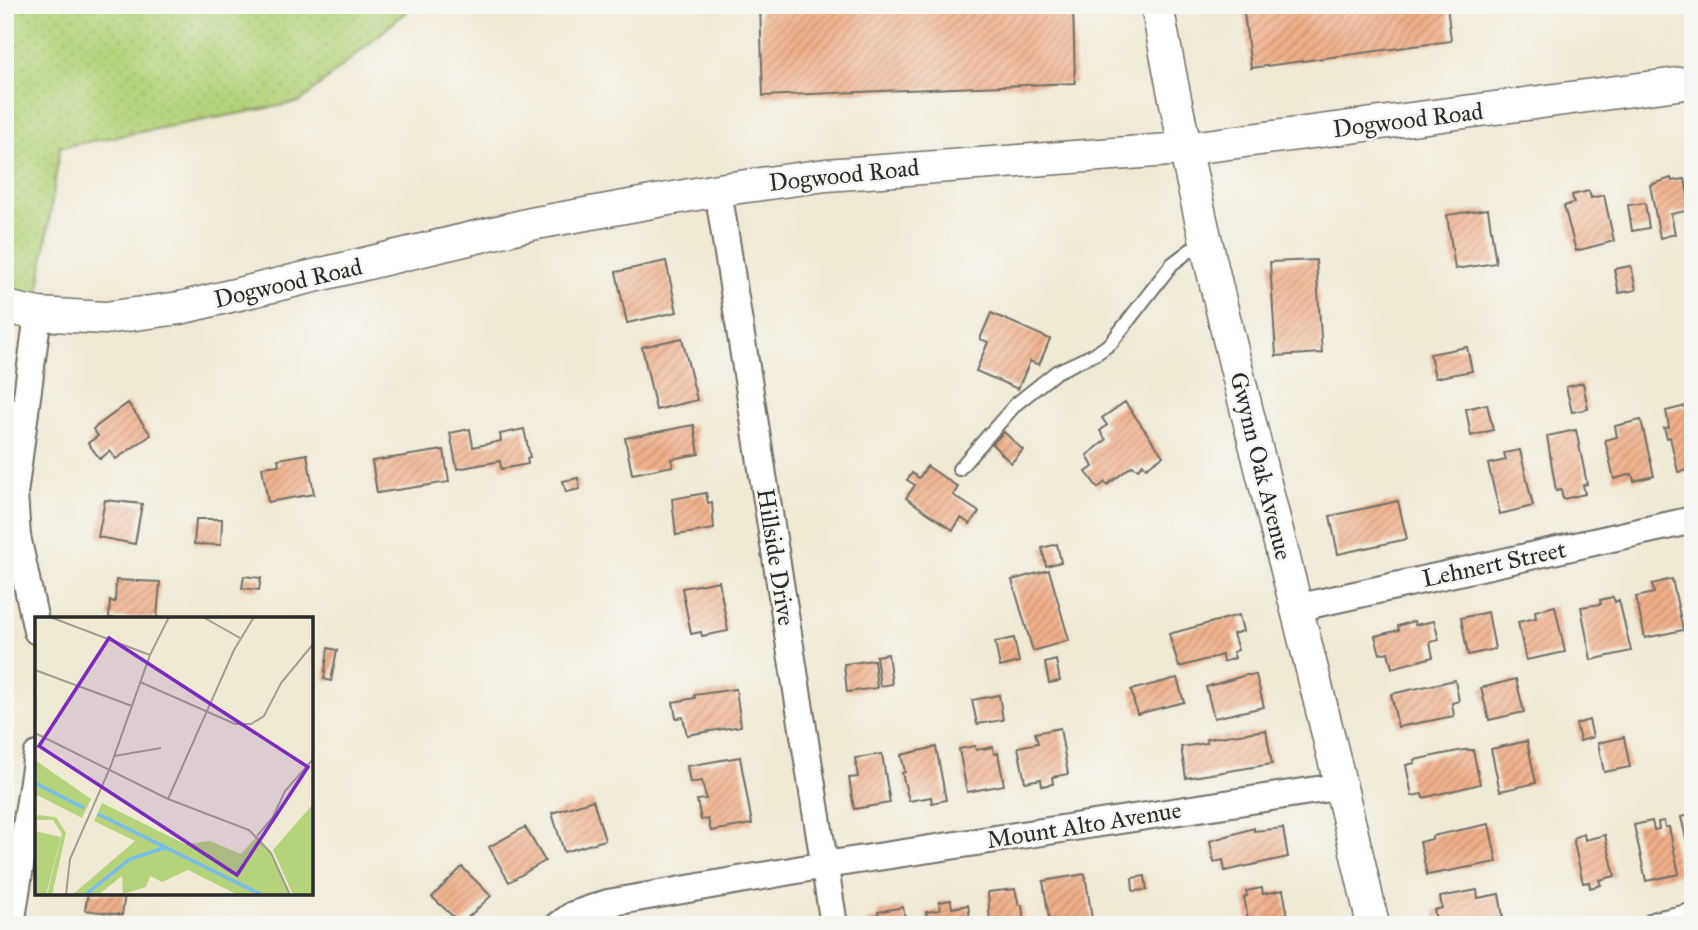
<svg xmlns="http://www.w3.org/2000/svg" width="1698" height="930" font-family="'IM FELL Great Primer',serif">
<defs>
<pattern id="park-dots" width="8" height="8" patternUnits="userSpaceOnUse" patternTransform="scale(1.75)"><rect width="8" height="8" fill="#b4d37a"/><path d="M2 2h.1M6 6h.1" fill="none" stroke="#9bb56a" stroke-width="1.8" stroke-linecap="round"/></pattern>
<pattern id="building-hatch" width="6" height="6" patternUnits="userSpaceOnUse" patternTransform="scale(1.75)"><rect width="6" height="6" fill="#f1b08a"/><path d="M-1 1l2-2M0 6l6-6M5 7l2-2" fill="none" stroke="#c38f71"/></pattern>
</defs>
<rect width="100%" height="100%" fill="#f6f6f2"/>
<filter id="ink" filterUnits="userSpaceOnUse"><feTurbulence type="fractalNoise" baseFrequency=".0143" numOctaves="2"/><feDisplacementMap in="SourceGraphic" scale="14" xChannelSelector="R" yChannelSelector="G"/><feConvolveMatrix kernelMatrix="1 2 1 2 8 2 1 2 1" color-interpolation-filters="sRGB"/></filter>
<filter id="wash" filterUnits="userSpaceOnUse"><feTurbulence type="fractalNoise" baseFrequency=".00686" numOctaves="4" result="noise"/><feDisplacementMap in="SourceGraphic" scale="28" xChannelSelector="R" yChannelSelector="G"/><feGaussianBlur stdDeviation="1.57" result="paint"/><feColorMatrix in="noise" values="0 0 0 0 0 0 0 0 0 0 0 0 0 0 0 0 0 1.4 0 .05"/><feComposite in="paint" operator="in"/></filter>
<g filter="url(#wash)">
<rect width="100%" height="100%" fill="#f0e9d4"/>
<path fill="url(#park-dots)" stroke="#707f52" stroke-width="2" d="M5,5H414L300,102L60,147L36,310L5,301Z"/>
<g id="blocks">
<path fill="url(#building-hatch)" d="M760,5H1073L1075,83L763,96Z
M1243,5H1447L1451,41L1251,68Z
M1671,178L1672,181L1685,179L1691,210L1671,214L1675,234L1660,238L1650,185Z
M1589,191L1591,198L1604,195L1614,241L1576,251L1564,206L1574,203L1572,195Z
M1645,203L1649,228L1632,231L1628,205Z
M1488,209L1496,263L1455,269L1447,215Z
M1316,260L1322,353L1276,356L1270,262Z
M666,261L677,312L627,323L616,272Z
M1631,266L1636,290L1619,293L1614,269Z
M991,313L1050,339L1039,365L1030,361L1018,389L976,371L988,342L980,339Z
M682,338L697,400L656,410L642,347Z
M1467,347L1472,371L1435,378L1430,354Z
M1583,383L1588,409L1572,412L1566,387Z
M1125,402L1163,456L1146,468L1143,464L1138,469L1132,466L1107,485L1105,482L1098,488L1086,472L1093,467L1087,455L1106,440L1100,431L1107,425L1102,418Z
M128,403L151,435L116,459L110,451L100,459L88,443L98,436L93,429Z
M1487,404L1493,430L1471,436L1466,409Z
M1690,405L1693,469L1678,472L1670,437L1667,438L1664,428L1669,427L1666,411Z
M1641,420L1654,476L1634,481L1632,474L1614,479L1605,440L1617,437L1615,426Z
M694,425L699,454L671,459L673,466L632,474L625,438Z
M470,429L473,447L501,441L500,434L524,429L530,457L527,458L528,464L501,469L500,461L457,469L450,433Z
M1576,430L1587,484L1583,485L1585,494L1563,499L1561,490L1556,491L1547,436Z
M1004,432L1023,450L1011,463L992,444Z
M444,450L449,482L377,493L372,461Z
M1520,450L1533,506L1500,514L1488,464L1506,460L1504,453Z
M307,454L314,494L268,502L262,467L279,465L278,459Z
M927,466L958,487L953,495L979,512L970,524L961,518L953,530L906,498L915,485L907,480L912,473L919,478Z
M578,478L580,489L566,492L563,481Z
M706,493L708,503L712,502L714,529L676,535L672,499Z
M105,500L142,504L135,544L98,537Z
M1398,501L1407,539L1338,554L1330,516Z
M196,519H222L221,545L194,544Z
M1057,544L1061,562L1046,566L1042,548Z
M1049,570L1069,640L1033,651L1012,580Z
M244,576L261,578L259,590L242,588Z
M1672,579L1683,630L1645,638L1636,597L1654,593L1652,584Z
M116,580L160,582L157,618H109L110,601L115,602Z
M719,581L728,631L702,636L701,632L691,634L682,588Z
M1613,597L1615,602L1619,600L1631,651L1591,660L1581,607L1601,604L1600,600Z
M1555,606L1565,652L1526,660L1518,622L1536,618L1535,611Z
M1488,612L1495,649L1468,655L1461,618Z
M1239,615L1243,631L1233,634L1238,650L1233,652L1235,658L1223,662L1222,655L1179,667L1169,634Z
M1414,621L1415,625L1434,621L1439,640L1430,642L1433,657L1392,668L1388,652L1380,654L1375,636L1399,630L1398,626Z
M1014,638L1019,662L1000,667L995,642Z
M328,648L337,650L331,681L324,679Z
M888,654L892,684L880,686L876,656Z
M874,660L877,688L847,692L844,664Z
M1056,660L1060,681L1049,683L1045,663Z
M1246,675H1256L1264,707L1214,718L1206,687Z
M1177,678L1184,702L1137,714L1131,690Z
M1516,679L1524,712L1489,720L1481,688Z
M1455,680L1459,701L1452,703L1454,716L1398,727L1391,694Z
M736,689L741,726L687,735L683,717L676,718L673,702L695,698L694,695Z
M999,695L1003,720L977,724L972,700Z
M1589,720L1593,737L1580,741L1576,724Z
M1060,728L1068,774L1052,777L1053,784L1042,786L1041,779L1025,782L1018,747L1038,743L1035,733Z
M1266,730L1272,764L1186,778L1181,747L1207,743L1206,739Z
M1624,737L1630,767L1604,772L1598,743Z
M1527,741L1536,783L1500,791L1491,749Z
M975,746L976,750L993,747L994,754L998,753L1004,785L967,792L959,749Z
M936,747L946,800L932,803L931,797L909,801L902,773L905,772L901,755Z
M1463,750H1473L1480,784L1423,798L1422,794L1412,796L1406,765L1415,763L1414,760Z
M882,754L890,803L854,809L849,778L858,777L855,758Z
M740,757L752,824L711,831L708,819L701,820L697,800L706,799L702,781L690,783L687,766Z
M593,800L605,840L564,852L552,813Z
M1693,814V850L1689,851L1681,817Z
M1652,821L1654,830L1659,829L1658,822L1664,821L1665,827H1669L1679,874L1646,881L1634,825Z
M1489,824L1497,862L1427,875L1420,842L1432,839V836Z
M525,827L545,861L509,882L489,847Z
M1254,828V831L1283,828L1288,857L1225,871L1223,860L1214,862L1210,841Z
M1584,834L1585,840L1605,835L1615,876L1599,880L1601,885L1590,888L1589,882L1583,883L1574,843L1575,837Z
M462,867L491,896L461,924L432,897Z
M1085,874L1093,925H1050L1043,881Z
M1145,876L1147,890L1133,891L1132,878Z
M1262,888L1263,894L1283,890L1289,922L1249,925L1244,897L1247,896L1246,891Z
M1015,889L1019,905H1022L1024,925H990L988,892Z
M1477,890L1478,898L1499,894L1503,917L1480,921V925H1443L1442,919L1436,920L1434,910L1442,908L1440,897Z
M88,893H125L122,915L85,910Z
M951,900L952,908L968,905L971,925H928L926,912L940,910L939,902Z
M903,907L906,925H867L866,921L879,918L878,912Z"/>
</g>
</g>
<g filter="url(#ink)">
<use href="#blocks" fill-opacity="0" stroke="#706e66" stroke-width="2"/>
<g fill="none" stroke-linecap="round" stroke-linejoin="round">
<defs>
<path id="service" d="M959,469L1016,404L1056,372L1097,353L1111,343L1172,264L1205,239"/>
<path id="minor" d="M718,190L834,925
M1296,608L1693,520
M37,631L17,536L14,494L38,314
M11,925L37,755
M559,925L573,915L608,903L825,865L1343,786
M1656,925L1693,917"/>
<path id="tertiary" d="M1157,5C1213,315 1305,617 1373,925
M5,307L38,314L105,318L180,308L531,224L718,190L826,175L1183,149L1693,82"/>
</defs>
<use href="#service" stroke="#706e66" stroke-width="16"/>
<use href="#minor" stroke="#706e66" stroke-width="30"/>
<use href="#tertiary" stroke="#706e66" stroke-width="35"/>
<use href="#service" stroke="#fff" stroke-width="12"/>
<use href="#minor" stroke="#fff" stroke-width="26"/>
<use href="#tertiary" stroke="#fff" stroke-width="32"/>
</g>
</g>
<g text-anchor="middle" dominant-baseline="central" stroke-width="5" stroke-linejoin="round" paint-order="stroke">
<g font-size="24" fill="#2b2b2b" stroke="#f6f6f2">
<text transform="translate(1408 120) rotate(-7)">Dogwood Road</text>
<text transform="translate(844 175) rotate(-6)">Dogwood Road</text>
<text transform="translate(288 283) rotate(-13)">Dogwood Road</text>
<text transform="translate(1261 466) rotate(76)">Gwynn Oak Avenue</text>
<text transform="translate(776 557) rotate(81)">Hillside Drive</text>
<text transform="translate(1494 564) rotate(-12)">Lehnert Street</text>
<text transform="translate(1084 825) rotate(-9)">Mount Alto Avenue</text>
</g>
</g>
<g transform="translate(35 617)">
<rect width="278" height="278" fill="#f0e9d4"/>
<path d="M278,187V278H258L238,233Z" fill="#b4d37a"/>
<path d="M0,143L56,182L47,201L0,177ZM67,186L150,227L175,224L206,237L222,219L235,234L255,278H203L153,253L127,265L115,259L111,270L88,277L87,259L63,278H37L100,224L59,204Z" fill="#b4d37a"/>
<path d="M3,198L21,200L31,216L17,278H12L27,217L18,203H0ZM0,214L26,220L11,278L0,276Z" fill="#b4d37a"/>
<path fill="none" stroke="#77beef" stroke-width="3.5" d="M0,166L49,191M63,197L227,278M50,278L95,242L132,230"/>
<path fill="none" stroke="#a19d90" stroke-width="2" d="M15,0L115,38M168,0L205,21M0,53L97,89M105,65L200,107H216L229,99L246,66L279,26M0,116L133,182L214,213L236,236L255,278M79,139L126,131M133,182L199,33L219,0M222,219L238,200L250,174L279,141M31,278L35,242L75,151L115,38L134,0"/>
<path fill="#7b2cbf" fill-opacity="0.15" stroke="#7b2cbf" stroke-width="3.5" d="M74,21L273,150L202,258L4,129Z"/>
<rect width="278" height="278" fill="none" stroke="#2b2b2b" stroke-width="3.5"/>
</g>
<rect width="1698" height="930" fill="none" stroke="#f6f6f2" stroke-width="28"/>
</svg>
